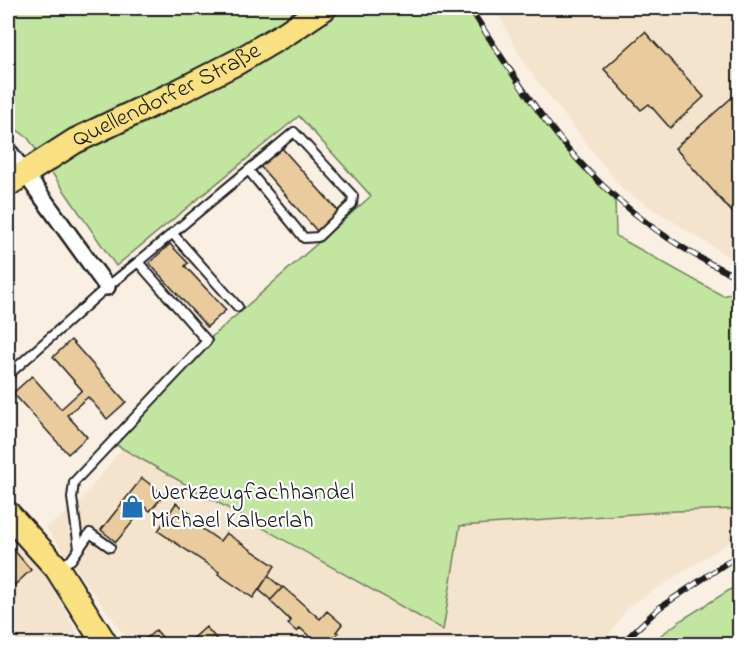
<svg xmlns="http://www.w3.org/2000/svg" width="747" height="652" font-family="'Indie Flower',sans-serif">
<rect width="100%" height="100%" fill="#f9efe2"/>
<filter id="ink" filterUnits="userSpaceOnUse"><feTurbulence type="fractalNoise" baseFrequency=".0167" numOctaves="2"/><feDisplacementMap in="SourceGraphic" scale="12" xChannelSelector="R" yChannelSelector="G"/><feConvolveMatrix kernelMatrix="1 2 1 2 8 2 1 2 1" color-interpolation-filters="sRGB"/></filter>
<g filter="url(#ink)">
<path fill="#f4e4cd" d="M495,8H739V263L623,190L525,65Z
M122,449L443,630L460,526L676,511L740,509L739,536L629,606L602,644H131L46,528L77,505Z
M8,528L48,580L79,636L65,644H8Z"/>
<path fill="#c2e59f" stroke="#6f805e" stroke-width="1.5" d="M8,8H470L525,93L549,127L615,198L616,236L723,296L739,291V509L676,511L460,526L443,630L111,442L207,341L371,196L299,116L116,266L28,138L8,123Z
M739,584V644H649L683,619Z"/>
<path fill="#eacb9d" stroke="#1c1c1c" stroke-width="1.5" d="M645,32L704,97L670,128L649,104L641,110L604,69Z
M737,93L740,96V221L675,148Z
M280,146L339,212L317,231L259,165Z
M170,244L188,263L185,266L226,310L207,327L149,263Z
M71,340L126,402L107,419L88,397L67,415L87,437L68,454L13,393L32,376L61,409L82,390L53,357Z
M142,478L164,495L150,511L145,507L116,542L101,530Z
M176,503L191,514L188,519L220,541L226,533L275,566L253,598L218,574L219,572L158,531Z
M8,543L31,570L8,591Z
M268,576L282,588L271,600L259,590Z
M283,587L320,619L327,611L342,624L336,632L338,633L328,644H318L300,628L297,632L288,624L291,621L270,601Z
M206,627L221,644H189L188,643Z
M156,630L168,644H144L142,642Z"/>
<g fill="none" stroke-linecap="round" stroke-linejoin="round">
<defs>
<path id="service" d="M172,233L238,307
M138,262L294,132L353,196L352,204L318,237L304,238L249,171
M8,375L107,287L138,262L207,341L74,482L72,498L79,548
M59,566L71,560L90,533L110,547"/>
<path id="minor" d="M8,150L107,287"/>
<g id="primary">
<path id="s1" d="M8,184L75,141L180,91L239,61L288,32L324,8"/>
<path d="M8,514L57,568L105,644"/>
</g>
</defs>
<use href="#service" stroke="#1c1c1c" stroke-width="12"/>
<use href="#minor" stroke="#1c1c1c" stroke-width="20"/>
<use href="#primary" stroke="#1c1c1c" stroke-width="28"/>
<use href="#service" stroke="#fff" stroke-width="8"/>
<use href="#minor" stroke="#fff" stroke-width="15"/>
<use href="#primary" stroke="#f9e181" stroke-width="24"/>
<defs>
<path id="rail" d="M470,8C495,47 520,88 549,125C598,190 665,245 740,278
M621,644L659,608L740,554"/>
</defs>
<use href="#rail" stroke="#1c1c1c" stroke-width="6"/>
<use href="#rail" stroke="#fff" stroke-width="4" stroke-dasharray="11" stroke-linecap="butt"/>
</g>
</g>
<defs>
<symbol id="shop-bare" viewBox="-9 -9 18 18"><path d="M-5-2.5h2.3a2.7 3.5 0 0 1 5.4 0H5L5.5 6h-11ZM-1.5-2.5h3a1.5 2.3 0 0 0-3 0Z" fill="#1f6fb2" stroke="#fff" stroke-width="2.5" paint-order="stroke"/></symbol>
</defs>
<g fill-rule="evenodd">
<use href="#shop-bare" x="116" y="490" width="33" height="33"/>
</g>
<g text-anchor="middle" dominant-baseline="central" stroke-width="4.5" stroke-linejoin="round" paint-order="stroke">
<g font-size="24" fill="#1c1c1c" stroke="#fff">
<text stroke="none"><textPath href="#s1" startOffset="182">Quellendorfer Straße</textPath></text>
</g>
<g font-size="24" fill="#1c1c1c" stroke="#fff" text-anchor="start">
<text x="151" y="493">Werkzeugfachhandel<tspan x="151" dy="28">Michael Kalberlah</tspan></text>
</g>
</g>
<rect width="747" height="652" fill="none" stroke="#fff" stroke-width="30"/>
<rect x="15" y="15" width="717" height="622" fill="none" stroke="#1c1c1c" stroke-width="2" filter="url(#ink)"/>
</svg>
